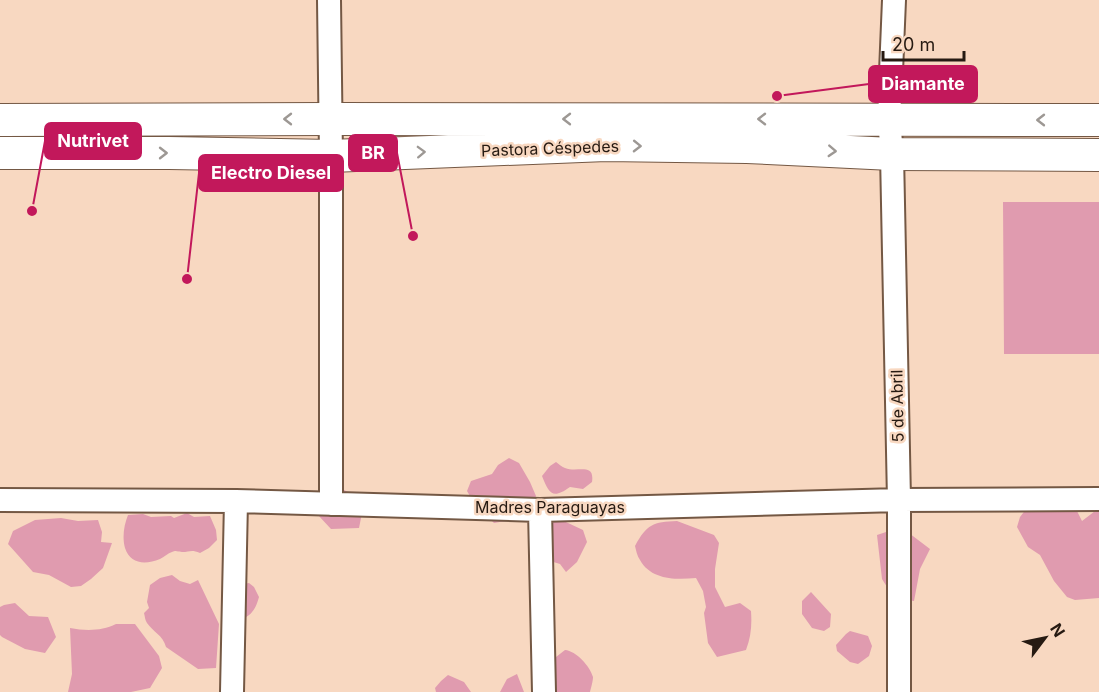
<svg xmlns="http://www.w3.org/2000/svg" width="1099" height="692" font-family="Inter,sans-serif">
<rect width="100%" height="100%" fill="#f8d8c1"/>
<path fill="#e09baf" d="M1003,202H1099V354H1004Z
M509,458L519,463L530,482L536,496L533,505L511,520L494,523L474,503L467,491L471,481L492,474L498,465Z
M556,462C559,464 562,467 565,468C577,473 595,462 592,482L583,489L570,487C552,500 549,493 542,476L550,466Z
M344,490L350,493L362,513L359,528L331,529L318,515L326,501L329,493Z
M1030,504L1076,509L1082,521L1099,508V598L1075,600L1067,597L1054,581L1040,555L1028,547L1017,527L1020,517Z
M187,513L194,517L210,516L216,530L217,540L209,548L200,553C191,549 190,552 182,552C176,552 177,550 172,552C168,553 164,557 160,559C145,565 130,564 125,548C122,537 124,525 128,515L143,514L151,517L171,516L174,518Z
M553,516L583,530L587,542L577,562L566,572L560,564L547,560L539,530Z
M61,518L78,521L98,520L102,532L101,542L112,543L103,568L91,579L81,586L71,587L49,575L33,572L8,544L13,531L35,520Z
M677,521L714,535L719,543L715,569V587L725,607L740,603L751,611C752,625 751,637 746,650L717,657L708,643L704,613L706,607L703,591L696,578C676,580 651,580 640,560C637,556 636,550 635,546C647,524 653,522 677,521Z
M901,527L930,549L920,569L914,601L894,598L882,579L877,535Z
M172,575L180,581L190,584L198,580L219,624L216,668L198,669L166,647C163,635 153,632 147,623C145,620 145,617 144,613L149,608L147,602L150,585L160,578Z
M249,583L254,587L259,597C256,607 253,615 242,619L244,584Z
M811,592L831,614L830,627L824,631L812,628L802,614V601Z
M15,603L29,616L48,617L56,637L45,653L25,649L2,637L0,635V607L4,605Z
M116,624H135L159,656L162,668L150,688L131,692H68L72,674L70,628C86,631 102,631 116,624Z
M850,631L868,636L872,646L869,656L858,664L850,662L837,651L836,645L846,634Z
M565,650C576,651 590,666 593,677C593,681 591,688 590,692H554L551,689L555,675L556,657Z
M517,674L524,692H500L507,679Z
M448,675L464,682L471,692H436L435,688L441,681Z"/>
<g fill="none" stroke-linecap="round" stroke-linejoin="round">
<defs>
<path id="minor" d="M329,0L331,156V504
M894,0L889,120L892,154L899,500V692
M0,500L236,501L540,510L899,500L1099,499
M540,510L544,692
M232,692L236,501"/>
<path id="secondary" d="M0,120L330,119L1099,120
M0,153H169L331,156L606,145L747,147L892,154L1099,155"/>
</defs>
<use href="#minor" stroke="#745844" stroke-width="26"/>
<use href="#secondary" stroke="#745844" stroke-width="34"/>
<use href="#minor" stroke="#fff" stroke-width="22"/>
<use href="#secondary" stroke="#fff" stroke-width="32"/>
</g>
<defs><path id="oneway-chevron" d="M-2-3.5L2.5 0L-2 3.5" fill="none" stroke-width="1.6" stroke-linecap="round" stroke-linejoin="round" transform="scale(1.5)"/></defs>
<g stroke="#9d9894">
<use href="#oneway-chevron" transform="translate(288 119) rotate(180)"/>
<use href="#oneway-chevron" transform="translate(567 119) rotate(-180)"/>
<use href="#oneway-chevron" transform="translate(762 119) rotate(-180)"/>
<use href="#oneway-chevron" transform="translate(1041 120) rotate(-180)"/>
<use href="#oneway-chevron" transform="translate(637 146) rotate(1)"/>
<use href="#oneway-chevron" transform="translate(832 151) rotate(3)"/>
<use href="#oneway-chevron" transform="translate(421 152) rotate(-2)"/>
<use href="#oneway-chevron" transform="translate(163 153)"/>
</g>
<g text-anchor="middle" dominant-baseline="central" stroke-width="5" stroke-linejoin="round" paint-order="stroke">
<g font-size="16" fill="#261a12" stroke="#f8d8c1">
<text transform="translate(550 148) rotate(-2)">Pastora Céspedes</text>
<text transform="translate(897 406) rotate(-91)">5 de Abril</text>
<text x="550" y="507">Madres Paraguayas</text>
</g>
</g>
<path fill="none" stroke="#c2185b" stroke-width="2" d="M777 96L869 84M32 211L45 141M413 236L397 153M187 279L199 173"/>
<g fill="#c2185b" stroke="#f8d8c1" stroke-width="2">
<circle cx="777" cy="96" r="6"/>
<circle cx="32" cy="211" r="6"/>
<circle cx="413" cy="236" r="6"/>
<circle cx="187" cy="279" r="6"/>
</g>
<g fill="#c2185b" stroke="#c2185b" stroke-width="2">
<rect x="869" y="66" width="108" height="36" rx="6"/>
<rect x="45" y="123" width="96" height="36" rx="6"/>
<rect x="349" y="135" width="48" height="36" rx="6"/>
<rect x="199" y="155" width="144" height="36" rx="6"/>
</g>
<g font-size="18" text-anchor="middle" font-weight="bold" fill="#fff">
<text x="923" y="90">Diamante</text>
<text x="93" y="147">Nutrivet</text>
<text x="373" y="159">BR</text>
<text x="271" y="179">Electro Diesel</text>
</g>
<g transform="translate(1045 638) rotate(58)" stroke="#f8d8c1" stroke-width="4.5" paint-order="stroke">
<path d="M0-4.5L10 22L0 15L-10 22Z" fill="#261a12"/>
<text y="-9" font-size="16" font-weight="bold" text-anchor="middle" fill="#261a12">N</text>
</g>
<path d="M883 51v9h81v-9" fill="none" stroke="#261a12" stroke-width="3"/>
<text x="892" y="51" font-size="18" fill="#261a12" stroke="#f8d8c1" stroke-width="4.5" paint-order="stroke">20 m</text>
</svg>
